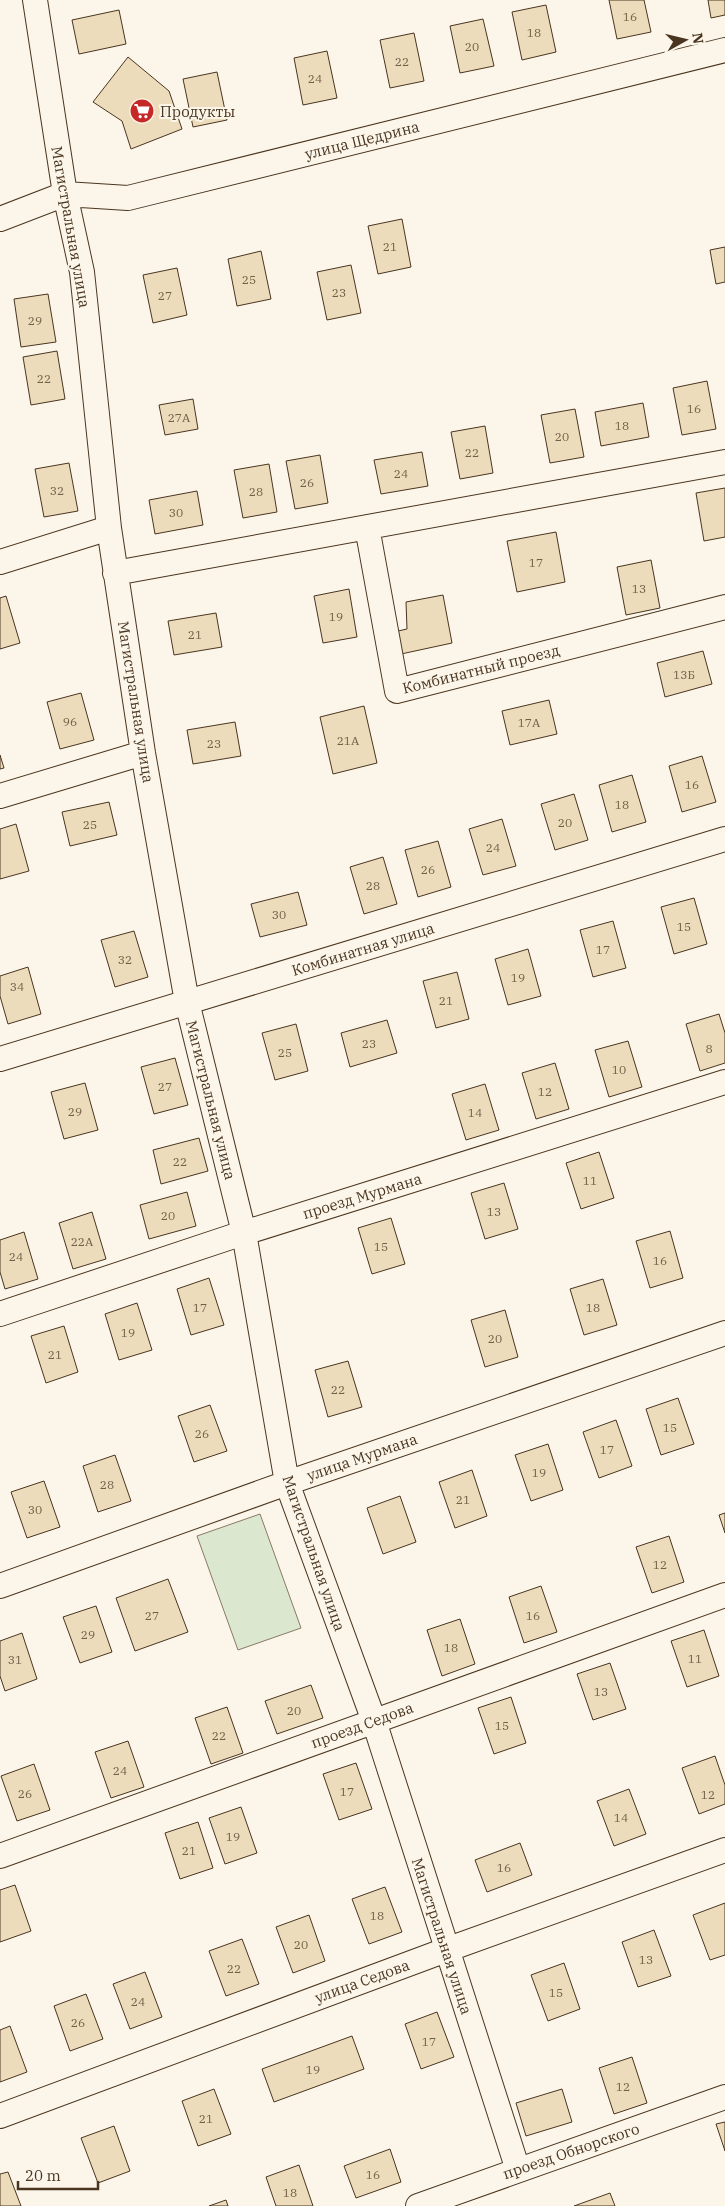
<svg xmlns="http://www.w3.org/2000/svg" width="725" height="2206" font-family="'IBM Plex Serif',serif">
<rect width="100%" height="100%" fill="#fbf6e9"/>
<path fill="#dce7d0" stroke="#887966" d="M260,1514L301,1628L238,1650L197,1536Z"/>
<path fill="#ecdcbc" stroke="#4a3520" d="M609,0H644L651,32L617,39Z
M708,0H725V15L711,18Z
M546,5L556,52L522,60L512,12Z
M119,10L126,44L79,54L72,20Z
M483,19L494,66L460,73L450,26Z
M414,33L424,81L390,88L380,40Z
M327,51L337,98L303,105L294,58Z
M128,57L169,91L182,129L131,149L122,121L93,102Z
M217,72L227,120L193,127L183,79Z
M402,219L411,267L378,274L368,226Z
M725,247V282L716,284L710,250Z
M261,251L271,299L237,306L228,259Z
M351,265L361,313L327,320L317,272Z
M177,268L187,315L153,323L143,275Z
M48,294L56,342L21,347L14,299Z
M57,351L65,399L31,405L23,357Z
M707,381L716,429L682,435L673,388Z
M193,399L198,429L165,435L159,405Z
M643,403L649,437L601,446L595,412Z
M575,409L584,457L550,463L541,415Z
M485,426L493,473L460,479L451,432Z
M422,452L428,486L381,494L374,460Z
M320,455L328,503L295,509L286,461Z
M69,463L78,511L44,517L35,469Z
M269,464L277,512L243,518L234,470Z
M725,488V537L704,541L696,493Z
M197,491L203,525L155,534L149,500Z
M556,532L565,582L517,592L507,541Z
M651,560L660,608L626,615L617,567Z
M349,589L357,637L323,643L314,596Z
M443,595L452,643L401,654L398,631L407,629L406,602Z
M6,596L20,643L0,649V598Z
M216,613L222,647L174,655L168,621Z
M703,651L712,684L665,697L657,663Z
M81,693L94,740L60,749L47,702Z
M549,700L557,734L510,745L502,711Z
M364,706L377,763L333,774L320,717Z
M235,722L241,756L193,764L187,730Z
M0,755L4,768L0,769Z
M702,756L716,802L682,812L669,766Z
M632,775L646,822L612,832L599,785Z
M574,794L588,840L555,850L541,804Z
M109,802L117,835L70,846L62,812Z
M502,819L516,866L483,875L469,829Z
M16,824L29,871L0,879V829Z
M438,841L451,887L418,897L405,850Z
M383,857L397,904L364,914L350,867Z
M298,892L307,925L260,937L251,904Z
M694,898L707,944L674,954L661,907Z
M613,921L626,968L593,977L580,930Z
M134,931L148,977L115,987L101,940Z
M528,949L541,996L508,1005L495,959Z
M28,967L41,1014L8,1024L0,996V976Z
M457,972L469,1019L436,1028L423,981Z
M719,1014L725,1033V1063L700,1071L686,1024Z
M387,1020L397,1053L350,1067L341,1033Z
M296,1024L308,1071L275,1080L262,1033Z
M628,1041L642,1087L609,1097L595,1050Z
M175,1058L188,1105L154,1114L141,1067Z
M555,1063L569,1109L536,1119L522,1073Z
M85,1083L98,1130L64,1139L51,1092Z
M485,1084L499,1130L466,1140L452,1094Z
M199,1138L208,1171L161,1184L153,1150Z
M599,1152L614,1198L581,1209L566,1163Z
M504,1183L518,1229L485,1239L471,1193Z
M187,1192L196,1226L149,1239L140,1205Z
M92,1212L106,1259L73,1269L59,1223Z
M391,1218L405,1264L372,1274L358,1228Z
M670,1231L683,1278L650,1288L636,1241Z
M24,1232L38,1279L5,1289L0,1272V1240Z
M209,1278L224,1325L191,1335L177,1289Z
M603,1279L617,1325L584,1335L570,1289Z
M137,1303L152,1350L119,1360L105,1314Z
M505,1310L518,1357L485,1367L471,1320Z
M64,1326L78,1372L46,1383L31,1336Z
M348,1361L362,1407L328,1417L315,1370Z
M678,1398L694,1444L661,1455L646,1409Z
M210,1405L227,1451L194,1462L178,1416Z
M616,1420L632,1466L599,1478L583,1432Z
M548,1444L563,1490L531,1501L515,1455Z
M115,1455L131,1501L98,1512L83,1466Z
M472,1470L487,1516L455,1528L439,1482Z
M44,1481L60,1527L27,1538L11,1492Z
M400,1496L416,1542L383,1554L367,1508Z
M725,1513V1533L719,1515Z
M669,1536L684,1582L652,1593L636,1547Z
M168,1579L188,1632L135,1651L116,1598Z
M541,1586L557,1632L524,1643L509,1597Z
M96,1606L112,1652L80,1663L63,1617Z
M460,1619L475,1664L442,1676L427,1630Z
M704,1630L719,1676L687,1687L671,1641Z
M22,1633L37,1679L5,1691L0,1676V1641Z
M610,1663L626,1709L593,1720L577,1674Z
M311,1685L323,1718L277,1734L265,1701Z
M511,1697L526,1743L494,1754L478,1708Z
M227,1707L243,1753L211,1764L195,1718Z
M128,1741L144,1787L111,1798L95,1752Z
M715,1756L725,1785V1804L699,1814L682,1768Z
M356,1763L372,1809L339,1820L323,1774Z
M34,1764L50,1810L17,1821L1,1776Z
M629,1789L646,1834L614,1846L597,1801Z
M241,1807L257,1853L225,1864L209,1818Z
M198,1822L213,1868L180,1879L165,1833Z
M520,1843L532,1875L487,1892L475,1860Z
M15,1885L31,1931L0,1942V1890Z
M385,1887L402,1932L369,1944L352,1899Z
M725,1903V1955L710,1960L693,1915Z
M309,1915L325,1961L293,1973L276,1927Z
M654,1930L671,1976L638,1987L622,1942Z
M242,1939L259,1984L226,1996L209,1951Z
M564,1963L580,2009L548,2021L531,1975Z
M145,1972L162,2017L130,2029L113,1984Z
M86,1994L103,2039L70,2051L54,2006Z
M437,2012L454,2057L421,2069L405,2024Z
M10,2026L27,2072L0,2082V2030Z
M352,2036L364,2069L274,2102L262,2069Z
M632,2057L647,2103L614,2114L599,2068Z
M214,2089L231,2134L198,2146L182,2101Z
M562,2089L572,2122L526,2136L516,2103Z
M725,2122V2151L716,2124Z
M114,2126L130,2171L98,2183L81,2138Z
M390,2149L401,2182L356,2198L344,2166Z
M299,2165L313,2206H276L266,2177Z
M8,2172L21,2206H0V2174Z
M610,2193L615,2206H574Z
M226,2200L228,2206H209Z"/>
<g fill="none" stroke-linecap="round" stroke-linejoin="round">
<defs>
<path id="minor" d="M35,0L65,194L82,272L109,528L143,753L187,1002L244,1233L287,1483L374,1721L518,2170
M0,219L65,194L128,198L725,50
M367,527L397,691L725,607
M0,562L109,528
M115,573L725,462
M0,796L143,753
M0,1059L725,839
M0,1314L231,1237L725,1082
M0,1586L287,1483L725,1333
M0,1856L725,1595
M0,2116L446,1950L725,1850
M418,2206L725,2097"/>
</defs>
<use href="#minor" stroke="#4a3520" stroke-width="26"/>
<use href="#minor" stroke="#fbf6e9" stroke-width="24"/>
</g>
<defs>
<symbol id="supermarket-disc" viewBox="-11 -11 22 22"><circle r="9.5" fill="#c62828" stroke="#fbf6e9"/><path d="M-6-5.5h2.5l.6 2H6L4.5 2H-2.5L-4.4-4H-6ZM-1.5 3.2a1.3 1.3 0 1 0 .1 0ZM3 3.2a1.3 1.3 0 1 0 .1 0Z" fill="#fff"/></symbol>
</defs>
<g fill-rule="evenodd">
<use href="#supermarket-disc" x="128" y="97" width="28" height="28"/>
</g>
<g text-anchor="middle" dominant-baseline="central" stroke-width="4" stroke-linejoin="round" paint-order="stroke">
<g font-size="12" fill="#725f47">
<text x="630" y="16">16</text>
<text x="534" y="32">18</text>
<text x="472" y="46">20</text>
<text x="402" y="61">22</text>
<text x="315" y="78">24</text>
<text x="390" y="246">21</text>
<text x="249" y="279">25</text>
<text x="339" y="292">23</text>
<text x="165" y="295">27</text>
<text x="35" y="320">29</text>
<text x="44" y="378">22</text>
<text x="694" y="408">16</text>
<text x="179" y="417">27А</text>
<text x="622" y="425">18</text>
<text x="562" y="436">20</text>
<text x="472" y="452">22</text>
<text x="401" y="473">24</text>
<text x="307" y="482">26</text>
<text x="57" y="490">32</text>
<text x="256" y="491">28</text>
<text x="176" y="512">30</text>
<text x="536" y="562">17</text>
<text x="639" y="588">13</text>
<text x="336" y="616">19</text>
<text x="195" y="634">21</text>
<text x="684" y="674">13Б</text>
<text x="70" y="721">96</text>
<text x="529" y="722">17А</text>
<text x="348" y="740">21А</text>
<text x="214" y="743">23</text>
<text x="692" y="784">16</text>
<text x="622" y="804">18</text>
<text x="565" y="822">20</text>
<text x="90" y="824">25</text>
<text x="493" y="847">24</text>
<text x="428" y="869">26</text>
<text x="373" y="885">28</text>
<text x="279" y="914">30</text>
<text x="684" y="926">15</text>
<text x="603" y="949">17</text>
<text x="125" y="959">32</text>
<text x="518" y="977">19</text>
<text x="17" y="986">34</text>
<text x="446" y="1000">21</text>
<text x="369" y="1043">23</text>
<text x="709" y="1048">8</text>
<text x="285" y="1052">25</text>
<text x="619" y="1069">10</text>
<text x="165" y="1086">27</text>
<text x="545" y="1091">12</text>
<text x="75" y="1111">29</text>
<text x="475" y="1112">14</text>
<text x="180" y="1161">22</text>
<text x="590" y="1180">11</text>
<text x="494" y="1211">13</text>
<text x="168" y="1215">20</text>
<text x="82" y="1241">22А</text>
<text x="381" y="1246">15</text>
<text x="16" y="1256">24</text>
<text x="660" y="1260">16</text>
<text x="200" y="1307">17</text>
<text x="593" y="1307">18</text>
<text x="128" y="1332">19</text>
<text x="495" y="1338">20</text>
<text x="55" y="1354">21</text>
<text x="338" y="1389">22</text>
<text x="670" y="1427">15</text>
<text x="202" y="1433">26</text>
<text x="607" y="1449">17</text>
<text x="539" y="1472">19</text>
<text x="107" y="1484">28</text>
<text x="463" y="1499">21</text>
<text x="35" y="1509">30</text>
<text x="660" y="1564">12</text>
<text x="152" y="1615">27</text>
<text x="533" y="1615">16</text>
<text x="88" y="1634">29</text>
<text x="451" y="1647">18</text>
<text x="695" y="1658">11</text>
<text x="15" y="1659">31</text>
<text x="601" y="1691">13</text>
<text x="294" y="1710">20</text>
<text x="502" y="1725">15</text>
<text x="219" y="1735">22</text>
<text x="120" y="1770">24</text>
<text x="347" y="1791">17</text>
<text x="25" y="1793">26</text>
<text x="708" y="1794">12</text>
<text x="621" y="1817">14</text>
<text x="233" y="1836">19</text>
<text x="189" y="1850">21</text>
<text x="504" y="1867">16</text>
<text x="377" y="1915">18</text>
<text x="301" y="1944">20</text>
<text x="646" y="1959">13</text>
<text x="234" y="1968">22</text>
<text x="556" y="1992">15</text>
<text x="138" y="2001">24</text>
<text x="78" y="2022">26</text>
<text x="429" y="2041">17</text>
<text x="313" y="2069">19</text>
<text x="623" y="2086">12</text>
<text x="206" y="2118">21</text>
<text x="373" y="2174">16</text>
<text x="290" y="2192">18</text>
</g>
<g font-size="15" fill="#4a3520" stroke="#fbf6e9" text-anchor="start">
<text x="160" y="111">Продукты</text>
</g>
<g font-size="15" fill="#4a3520" stroke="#fbf6e9">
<text transform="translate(362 140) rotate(-14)">улица Щедрина</text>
<text transform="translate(71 227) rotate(80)">Магистральная улица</text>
<text transform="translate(481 669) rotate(-14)">Комбинатный проезд</text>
<text transform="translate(136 702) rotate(81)">Магистральная улица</text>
<text transform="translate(363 949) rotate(-17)">Комбинатная улица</text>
<text transform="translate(211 1100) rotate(76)">Магистральная улица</text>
<text transform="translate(362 1196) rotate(-17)">проезд Мурмана</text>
<text transform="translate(362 1457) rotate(-19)">улица Мурмана</text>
<text transform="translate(314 1553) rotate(71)">Магистральная улица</text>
<text transform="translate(362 1725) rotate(-20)">проезд Седова</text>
<text transform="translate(442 1936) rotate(72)">Магистральная улица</text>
<text transform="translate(362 1981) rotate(-20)">улица Седова</text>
<text transform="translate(571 2151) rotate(-19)">проезд Обнорского</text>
</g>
</g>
<g transform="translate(685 40) rotate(82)" stroke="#fbf6e9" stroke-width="4" paint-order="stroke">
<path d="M0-4L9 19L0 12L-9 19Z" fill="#4a3520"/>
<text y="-8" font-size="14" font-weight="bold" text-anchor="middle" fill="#4a3520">N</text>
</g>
<path d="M18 2181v8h80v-8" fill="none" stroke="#4a3520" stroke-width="2.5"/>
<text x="25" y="2181" font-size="15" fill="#4a3520" stroke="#fbf6e9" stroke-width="4" paint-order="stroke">20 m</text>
</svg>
